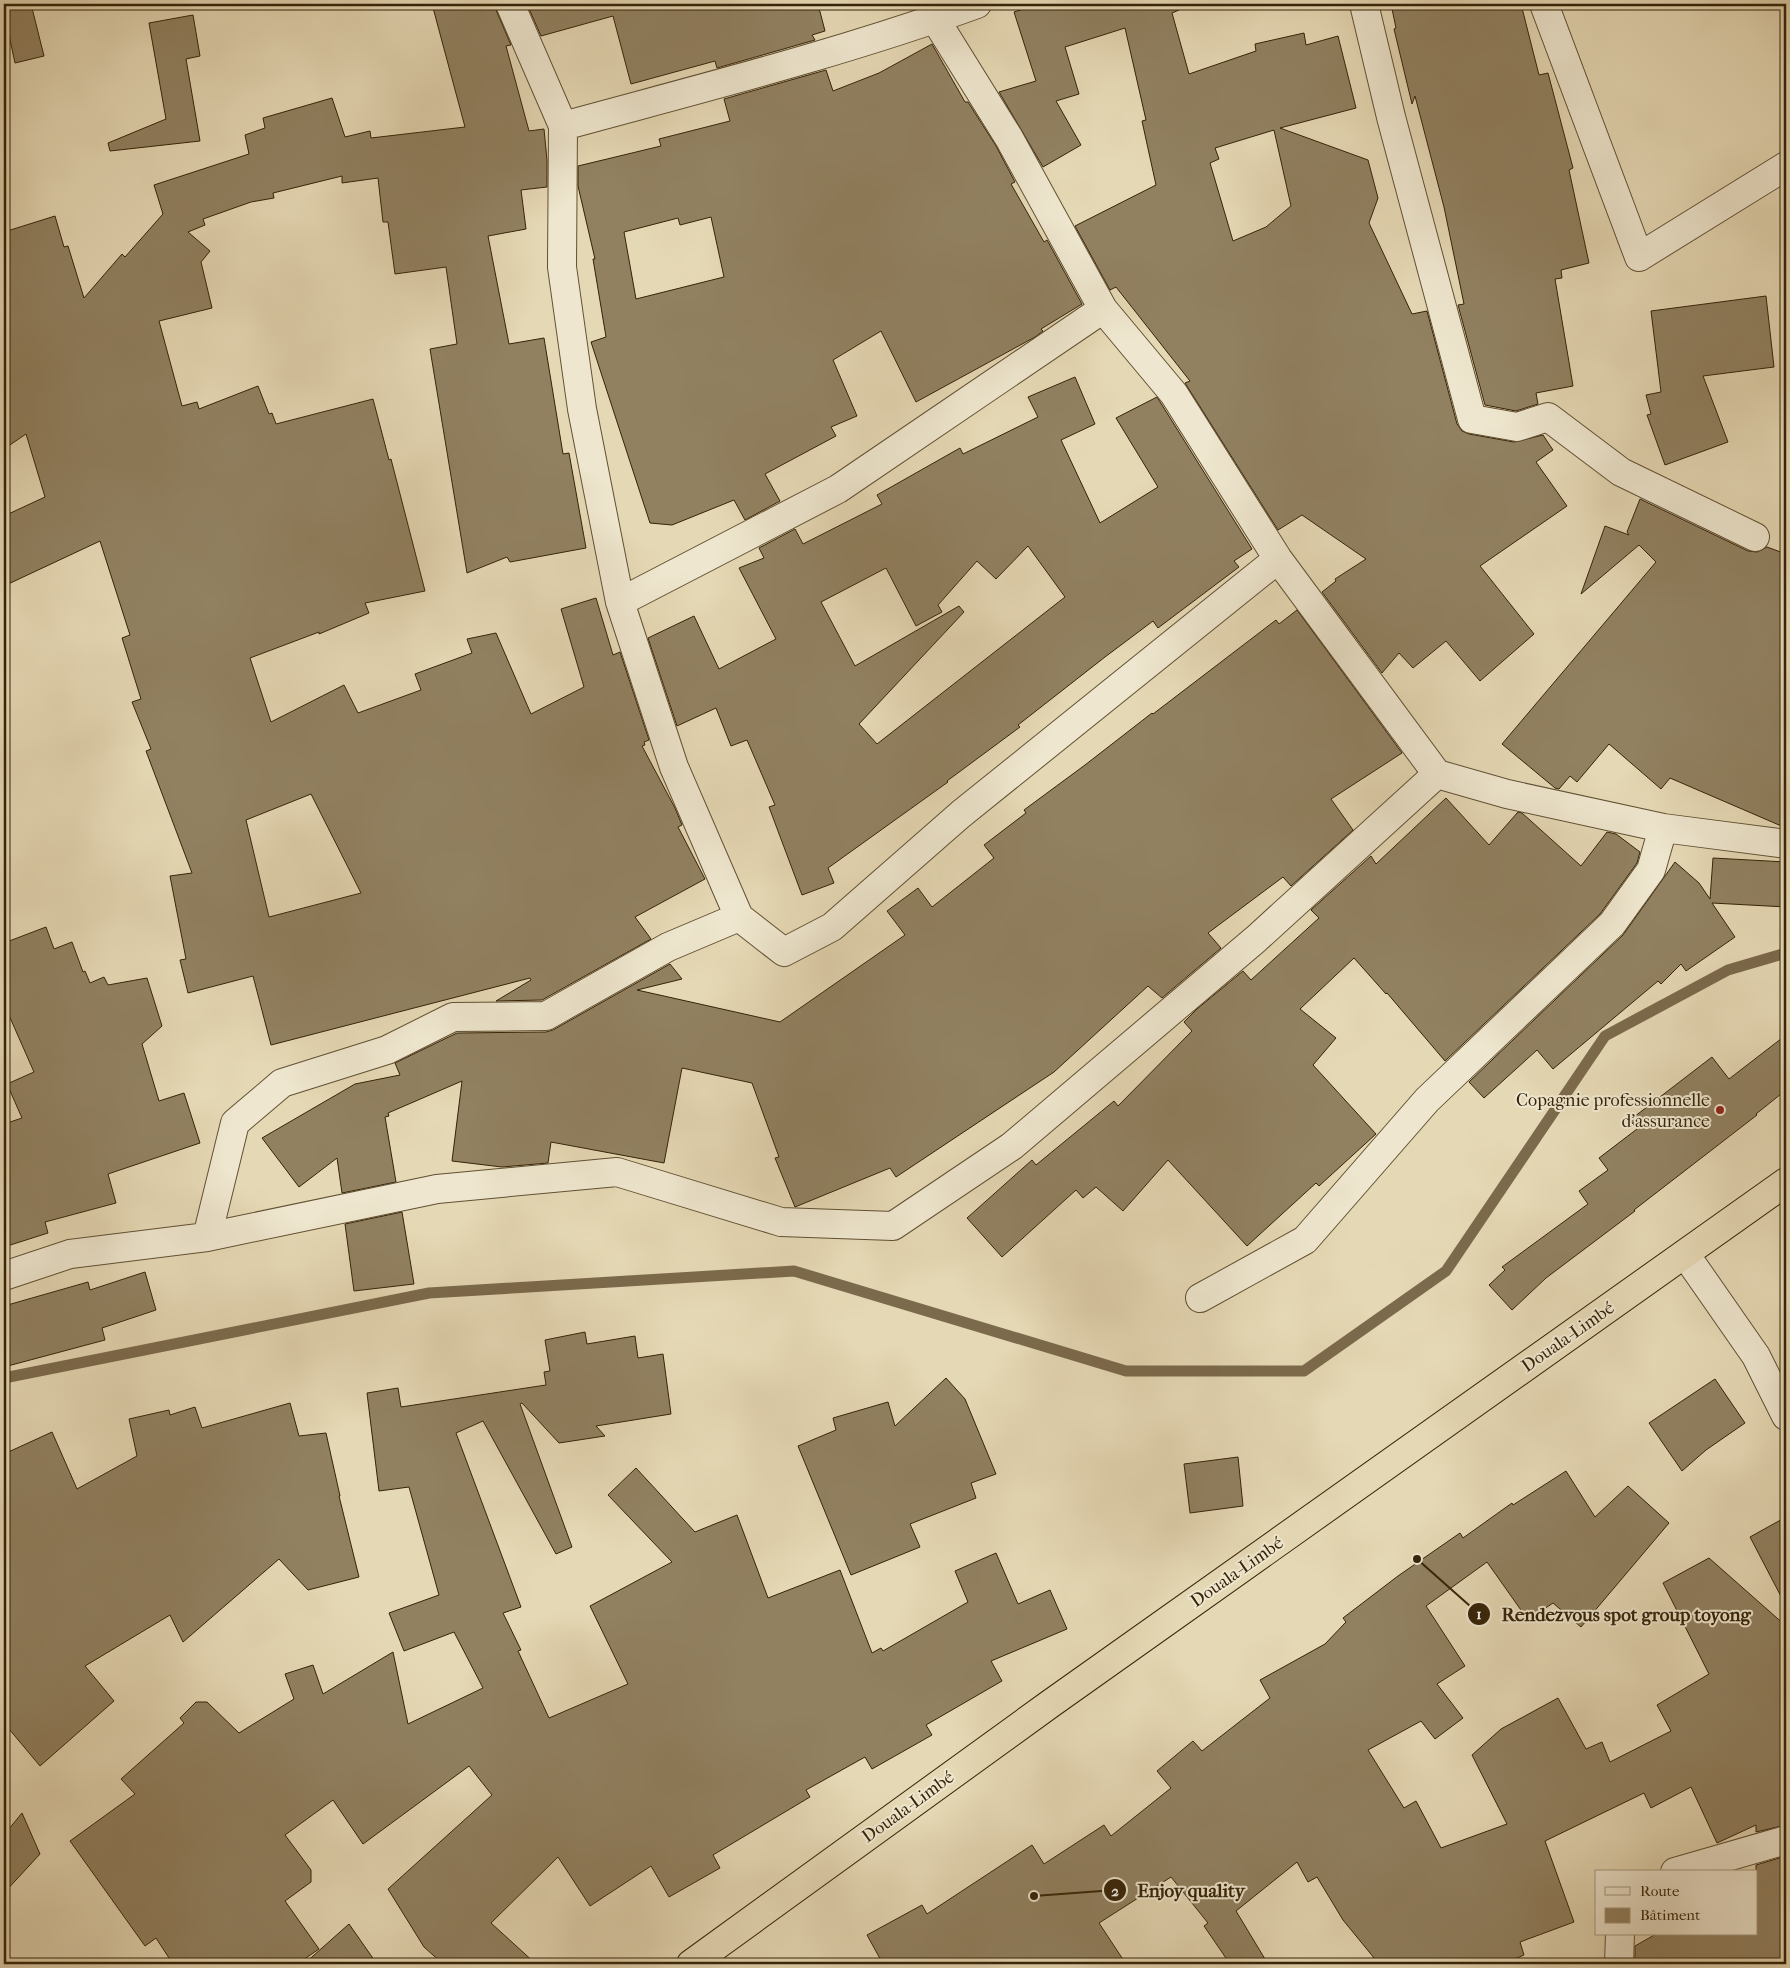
<svg xmlns="http://www.w3.org/2000/svg" width="1790" height="1968" font-family="'IM FELL French Canon',serif">
<rect width="100%" height="100%" fill="#e5d8b4"/>
<filter id="stains"><feTurbulence type="fractalNoise" baseFrequency=".004" numOctaves="4"/><feColorMatrix values="0 0 0 0 .2 0 0 0 0 .09 0 0 0 0 .02 0 0 0 .5 -.17"/></filter>
<radialGradient id="worn" r=".72"><stop offset=".6" stop-color="#630" stop-opacity="0"/><stop offset="1" stop-color="#630" stop-opacity=".3"/></radialGradient>
<g fill="none" stroke-linecap="round" stroke-linejoin="round">
<path stroke="#7b6a4c" stroke-width="11" d="M4,1378L429,1293L794,1271L1126,1371H1304L1446,1271L1605,1036L1728,970L1786,953"/>
</g>
<path fill="#918161" stroke="#352308" fill-rule="evenodd" d="M4,4H31L44,56L15,63L9,35L4,37Z
M432,4H495L496,10L511,45L506,46L529,131L544,129L547,160V187L521,190L526,229L488,236L509,344L544,338L563,454L569,453L586,548L510,562L507,557L467,573L430,349L457,344L446,267L395,274L388,222H383L378,178L342,183V176L273,193L274,198L251,202L203,219L205,225L188,232L210,251L201,262L212,308L159,321L182,406L197,402L199,409L258,386L269,414L272,413L276,424L373,399L389,460L391,459L425,591L365,603L369,613L319,634V632L250,658L271,722L344,685L358,713L421,690L415,674L472,653L467,639L496,633L531,714L584,687L561,609L596,598L613,655L620,652L649,740L644,742L645,745L642,746L675,808L682,825L678,827L705,879L635,917L651,939L542,1000L496,1001L531,980L530,978L271,1045L253,976L188,993L180,960L186,959L170,876L192,873L146,751L151,749L132,702L141,699L122,638L130,635L100,541L4,586V516L45,497L26,434L4,449V232L55,216L64,247L68,246L84,298L122,254L125,257L163,214L154,185L249,154L245,135L265,128L263,118L332,98L345,137L370,131L371,138L465,127ZM311,794L361,893L269,917L246,820Z
M527,4H818L825,31L812,35L815,40L717,68L715,61L631,84L613,16L541,36Z
M1039,4H1178L1179,10L1172,13L1189,74L1256,51L1255,44L1304,33L1306,45L1338,36L1356,108L1280,128L1368,160L1378,198L1369,223L1412,314L1427,311L1457,424L1462,431L1469,434L1514,442L1543,435L1553,450L1536,462L1567,506L1480,566L1534,634L1480,681L1446,641L1413,668L1399,653L1382,673L1322,592L1336,581L1335,579L1366,559L1302,515L1278,530L1185,383L1190,381L1116,287L1110,290L1075,226L1156,185L1142,121L1146,120L1125,28L1065,47L1079,94L1056,101L1081,145L1043,167L999,92L1036,81L1014,12ZM1274,130L1291,206L1266,227L1233,241L1210,163L1219,159L1215,148Z
M1391,4H1521L1539,75L1548,73L1573,168L1569,170L1589,263L1561,270L1562,278L1555,279L1573,386L1536,393L1538,404L1516,411L1485,405L1458,305L1464,304L1444,207L1415,96L1412,104L1394,29L1396,28Z
M193,15L200,56L186,59L200,141L110,151L108,143L166,119L149,23Z
M932,44L965,102H968L996,146L1015,182L1011,184L1044,242L1047,240L1082,304L1041,329L1043,331L1035,337L916,402L881,331L833,360L857,416L831,427L836,436L765,474L780,501L745,520L734,500L672,525L650,523L591,342L606,337L593,259H595L578,186V166L661,146L659,139L730,121L724,99L826,70L833,91L879,73ZM711,217L724,277L636,299L624,232L678,218L680,225Z
M1766,296L1774,367L1703,376L1728,442L1665,465L1647,415L1651,414L1646,395L1661,392L1651,311Z
M1075,377L1095,424L1061,440L1100,523L1158,487L1116,418L1157,397L1252,549L1234,561L1239,567L1158,628L1153,621L1105,657L1018,725L1020,727L947,781L948,782L828,868L834,883L802,895L769,807L775,805L747,740L731,746L716,708L677,726L648,638L694,616L719,669L776,639L739,568L764,558L759,548L795,529L803,544L882,504L877,495L960,448L963,454L1038,417L1028,397ZM1028,546L1065,597L877,744L859,724L964,612L959,606L855,666L821,602L886,568L916,626L942,612L938,605L977,561L996,579Z
M1640,499L1748,551L1757,552L1767,547L1786,554V828L1670,778L1661,789L1609,744L1577,782L1570,776L1559,789L1555,788L1502,744L1656,562L1639,545L1581,594L1605,526L1629,535L1627,532Z
M1297,610L1402,753L1331,799L1353,830L1291,886L1283,877L1208,933L1221,948L1162,998L1148,986L1054,1072L896,1177L890,1168L795,1207L775,1158L779,1157L752,1083L682,1068L664,1163L551,1142L548,1163L502,1167L452,1161L462,1081L388,1113L389,1116L385,1117L396,1182L342,1193L337,1158L299,1187L262,1138L355,1084L400,1075L395,1063L457,1033L546,1032L553,1030L670,964L682,979L637,990L780,1022L905,935L887,911L918,888L932,907L994,858L984,845L1026,813L1024,810L1085,765L1152,713L1153,714L1276,620L1279,624Z
M1446,798L1489,845L1518,812L1522,813L1581,866L1607,832L1616,834L1640,852L1637,863L1600,914L1445,1061L1387,993L1386,994L1354,958L1300,1009L1336,1038L1313,1065L1376,1134L1319,1186L1316,1183L1247,1246L1168,1160L1123,1211L1096,1187L1083,1198L1076,1190L1002,1257L967,1218L1032,1160L1036,1165L1114,1101L1118,1106L1192,1031L1184,1022L1197,1009L1243,971L1251,980L1319,918L1311,910L1371,856L1376,864Z
M1713,858L1786,862V907L1712,903L1735,937L1686,971L1681,964L1661,984L1658,981L1553,1069L1537,1050L1484,1098L1469,1082L1623,935L1675,862L1699,883L1710,899Z
M46,927L54,949L72,942L83,972L85,971L90,983L104,977L108,985L147,978L162,1026L142,1044L159,1101L184,1093L200,1143L108,1174L116,1203L45,1222L48,1233L4,1247V1124L22,1118L7,1084L34,1072L4,1004V943Z
M1786,1035V1090L1756,1114L1757,1115L1634,1210L1635,1211L1546,1278L1512,1310L1489,1285L1505,1270L1502,1267L1588,1204L1579,1191L1608,1170L1599,1158L1637,1129L1630,1120L1712,1057L1729,1079Z
M402,1212L414,1284L354,1291L345,1224Z
M145,1272L156,1310L102,1328L105,1340L4,1367V1306L88,1282L90,1290Z
M585,1332L587,1344L635,1336L638,1358L663,1354L671,1414L596,1426L605,1436L559,1443L522,1403L520,1404L572,1547L556,1554L483,1421L456,1433L521,1607L503,1613L521,1650L518,1651L549,1718L628,1684L590,1606L672,1562L608,1495L636,1468L695,1532L737,1515L768,1598L840,1570L872,1653L881,1648L883,1651L968,1602L955,1571L996,1553L1018,1604L1050,1590L1067,1629L991,1661L1002,1681L926,1725L932,1735L872,1769L865,1757L806,1790L810,1797L713,1855L720,1868L669,1897L651,1866L590,1906L558,1857L491,1923L536,1964H443L424,1947L388,1889L492,1795L469,1766L363,1844L333,1800L285,1835L311,1870V1882L285,1901L319,1949L297,1964H173L156,1938L145,1946L70,1841L135,1794L121,1779L184,1723L180,1718L196,1702H207L239,1733L294,1699L285,1674L313,1665L323,1694L393,1652L408,1724L483,1688L454,1632L404,1651L389,1613L439,1595L409,1487L379,1491L367,1393L398,1388L401,1407L546,1385L544,1372L550,1371L545,1340Z
M946,1378L965,1399L996,1474L971,1483L976,1498L910,1524L920,1547L851,1575L798,1446L836,1430L833,1418L888,1402L895,1426Z
M1715,1379L1745,1423L1706,1450L1682,1471L1649,1423Z
M290,1403L299,1436L326,1433L340,1496H339L359,1577L308,1590L279,1559L183,1642L170,1615L85,1666L114,1701L40,1766L4,1723V1454L52,1432L77,1489L137,1456L129,1419L169,1410L170,1415L195,1407L202,1428Z
M1238,1457L1243,1506L1190,1513L1184,1464Z
M1566,1471L1595,1517L1628,1486L1669,1523L1581,1627L1553,1603L1528,1620L1487,1562L1426,1606L1465,1666L1437,1684L1463,1718L1435,1739L1421,1721L1368,1750L1404,1808L1416,1801L1441,1848L1507,1824L1472,1755L1501,1729L1558,1698L1586,1749L1602,1742L1610,1762L1671,1731L1657,1705L1709,1674L1663,1583L1709,1558L1786,1626V1825L1756,1832V1825L1717,1843L1691,1787L1651,1808L1644,1793L1545,1841L1574,1922L1520,1942L1524,1955L1503,1964H1379L1343,1920L1317,1877L1308,1882L1297,1862L1236,1911L1268,1964H1230L1204,1926L1208,1923L1171,1877L1099,1923L1126,1964H883L867,1935L922,1905L927,1914L1032,1845L1044,1864L1104,1825L1111,1836L1171,1788L1157,1771L1193,1741L1202,1751L1270,1698L1260,1680L1325,1644L1346,1622L1343,1618L1398,1576L1460,1533L1463,1538L1512,1503L1513,1505Z
M1786,1517V1606L1750,1537Z
M22,1813L40,1854L4,1893V1835Z
M1786,1856V1956L1770,1964H1635V1946L1656,1934H1756V1865Z
M349,1924L377,1964H304Z"/>
<g fill="none" stroke-linecap="round" stroke-linejoin="round">
<defs>
<path id="minor" d="M510,4L563,126
M930,4L935,19L1009,138L1103,309
M977,4C842,53 702,88 563,126L562,267L582,409L620,602L838,489L1103,309L1174,394L1278,559L1437,774
M1364,4L1391,117L1472,419L1517,427L1548,417L1621,472L1755,537
M1544,4L1639,257L1786,166
M739,917L784,952L832,927L961,814L1278,559
M207,1237L235,1123L282,1083L387,1050L453,1017L546,1016L668,947L739,917L674,767L620,602
M1685,1254L1756,1356L1786,1416
M4,1276L70,1254L207,1237L437,1189L617,1172L781,1222L893,1226L1012,1146L1256,939L1437,774L1507,794L1663,828L1786,844
M1200,1298L1305,1240L1427,1100L1612,924L1651,870L1663,828
M1675,1872L1786,1840
M1619,1964L1620,1934"/>
<path id="trunk" d="M691,1964L1050,1704L1786,1182"/>
</defs>
<use href="#minor" stroke="#615033" stroke-width="30"/>
<use href="#trunk" stroke="#352308" stroke-width="30"/>
<use href="#minor" stroke="#eee6ce" stroke-width="28"/>
<use href="#trunk" stroke="#e5d8b4" stroke-width="28"/>
</g>
<circle fill="#8f2418" stroke="#eee6ce" stroke-width="2" cx="1720" cy="1110" r="5"/>
<g text-anchor="middle" dominant-baseline="central" stroke-width="4" stroke-linejoin="round" paint-order="stroke">
<g font-size="18" fill="#352308" stroke="#eee6ce" text-anchor="end">
<text x="1710" y="1100">Copagnie professionnelle<tspan x="1710" dy="21">d'assurance</tspan></text>
</g>
<g font-size="18" fill="#352308" stroke="#eee6ce">
<text transform="translate(1568 1337) rotate(-35)">Douala-Limbé</text>
<text transform="translate(1237 1572) rotate(-35)">Douala-Limbé</text>
<text transform="translate(908 1807) rotate(-36)">Douala-Limbé</text>
</g>
</g>
<path fill="none" stroke="#352308" stroke-width="2" d="M1417 1559L1479 1614M1034 1896L1115 1890"/>
<g fill="#352308" stroke="#eee6ce" stroke-width="2">
<circle cx="1417" cy="1559" r="5"/>
<circle cx="1034" cy="1896" r="5"/>
<circle cx="1479" cy="1614" r="12"/>
<circle cx="1115" cy="1890" r="12"/>
</g>
<g font-size="15" text-anchor="middle" font-weight="bold" fill="#fff">
<text x="1479" y="1619">1</text>
<text x="1115" y="1896">2</text>
</g>
<g font-size="19" text-anchor="middle" font-weight="bold" fill="#352308" stroke="#eee6ce" stroke-width="4" stroke-linejoin="round" paint-order="stroke">
<text x="1626" y="1621">Rendezvous spot group toyong</text>
<text x="1191" y="1897">Enjoy quality</text>
</g>
<rect width="1790" height="1968" fill="none" stroke="#e5d8b4" stroke-width="20"/>
<rect x="5" y="5" width="1780" height="1958" fill="none" stroke="#352308" stroke-width="2.5"/>
<rect x="10" y="10" width="1770" height="1948" fill="none" stroke="#352308"/>
<rect x="1595" y="1870" width="162" height="65" fill="#eee6ce" stroke="#a4987f"/>
<rect x="1605" y="1887" width="25" height="8" fill="#eee6ce" stroke="#a4987f"/>
<text x="1640" y="1896" font-size="15" fill="#352308">Route</text>
<rect x="1605" y="1908" width="25" height="15" fill="#918161" stroke="#a4987f"/>
<text x="1640" y="1920" font-size="15" fill="#352308">Bâtiment</text>
<rect width="100%" height="100%" filter="url(#stains)"/>
<rect width="100%" height="100%" fill="url(#worn)"/>
</svg>
